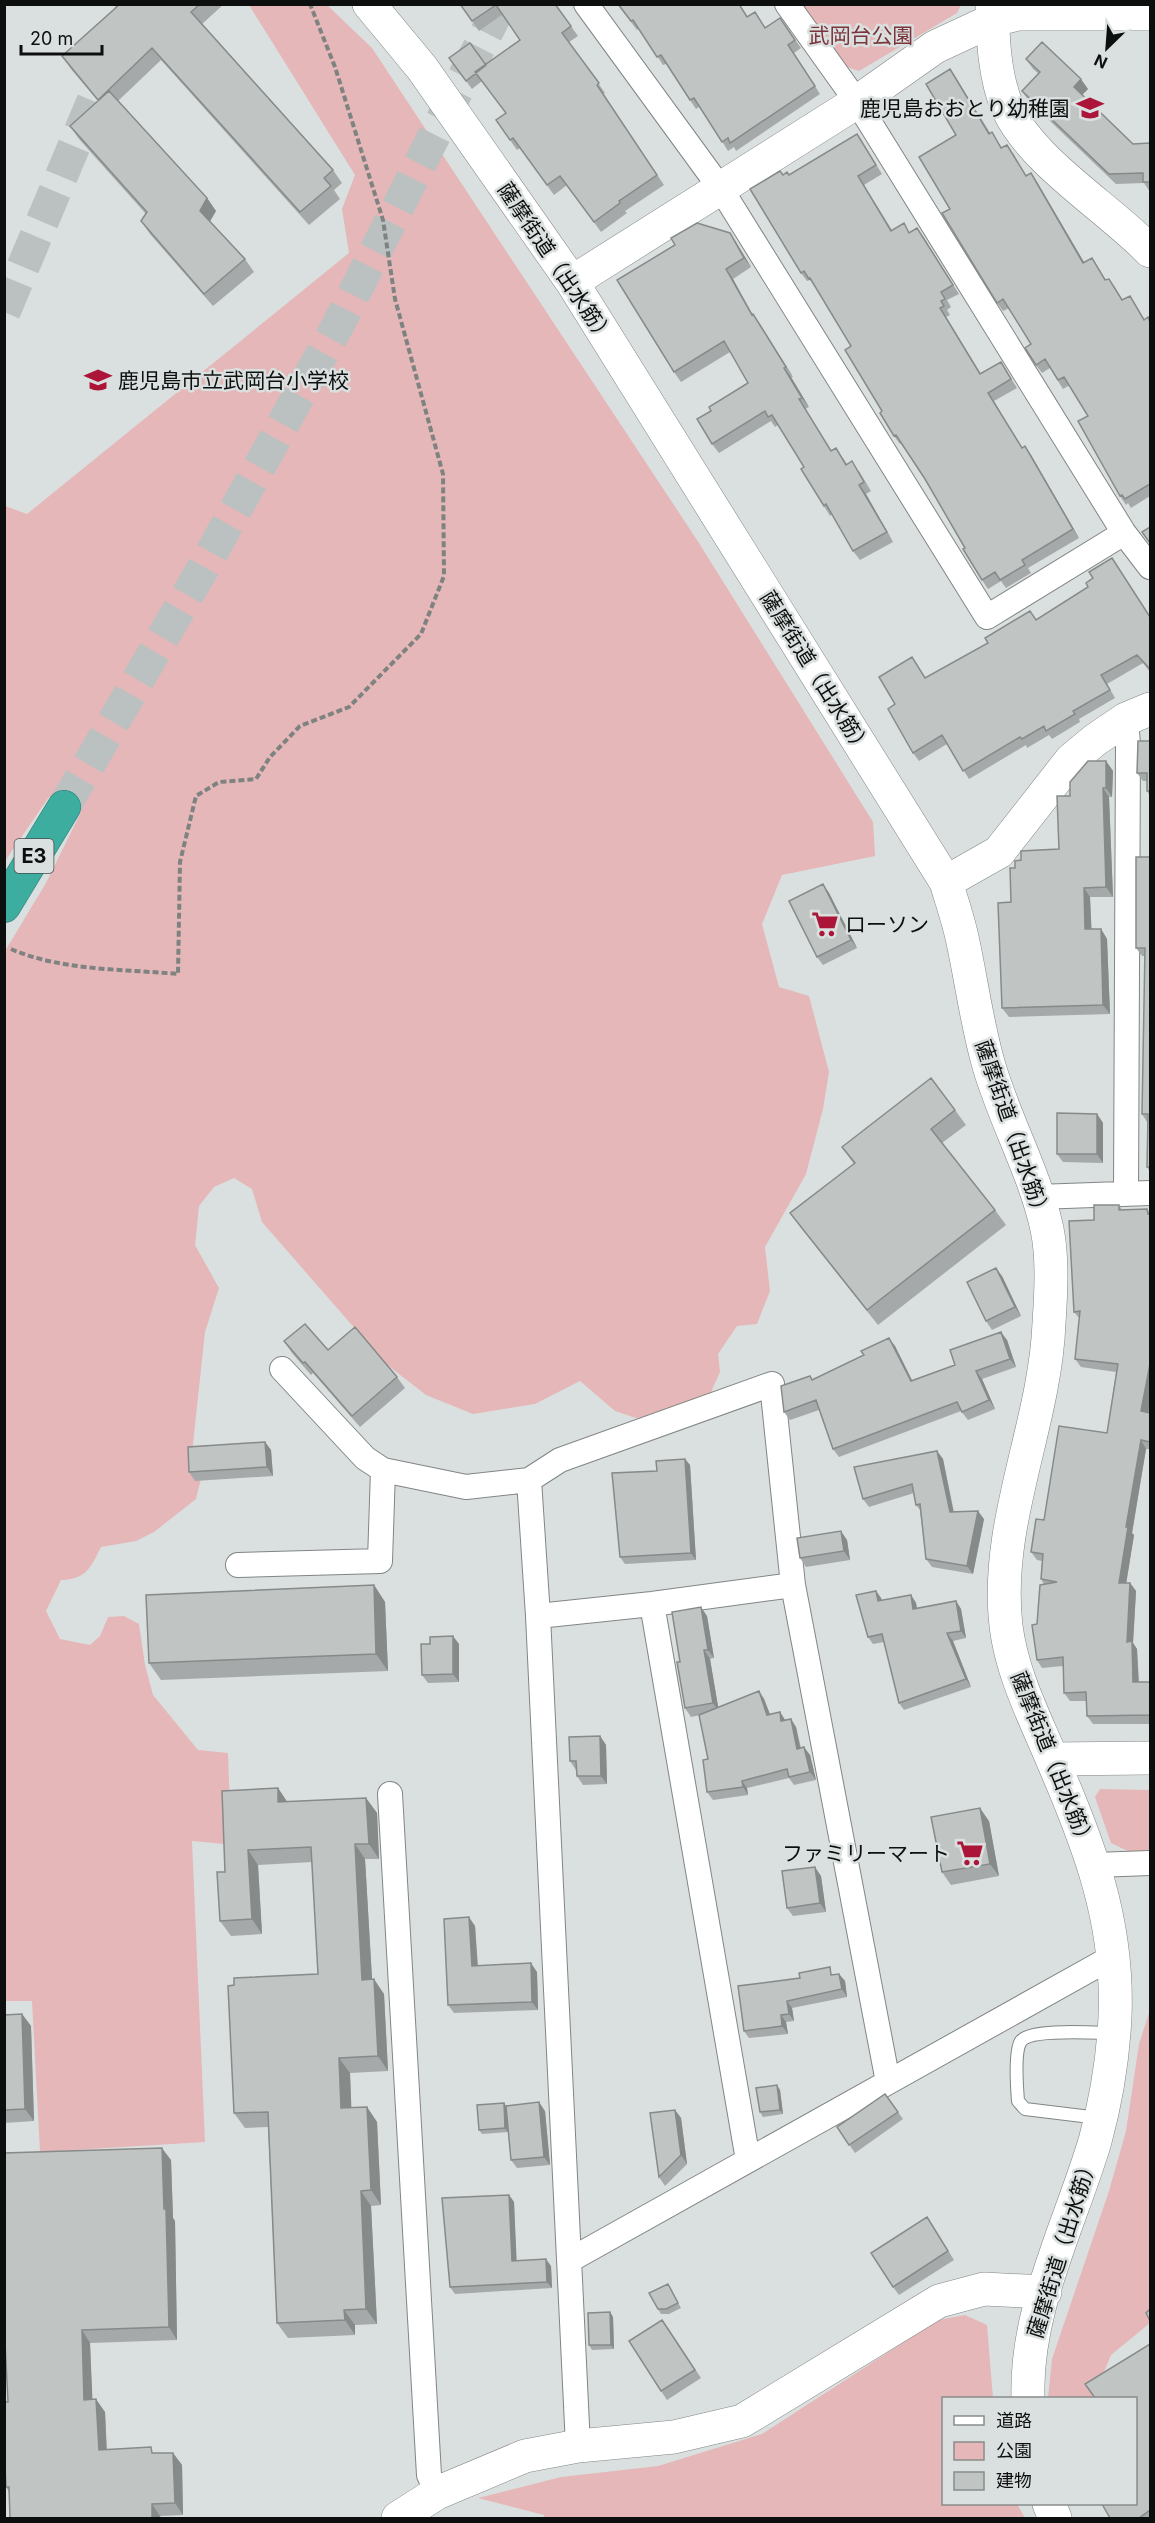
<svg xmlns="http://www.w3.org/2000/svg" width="1155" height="2523" font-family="Inter,'Noto Sans JP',sans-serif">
<rect width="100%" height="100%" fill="#dae0df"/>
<path fill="#e5b7b8" d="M249,5H327L372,48L699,543L873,822L875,856L782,875L762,924L779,987L809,996L829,1072L823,1109L806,1174L765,1247L770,1291L757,1324L737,1326L718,1354L720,1372L708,1399L648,1422L615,1411L580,1381L535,1404L473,1414L426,1395L385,1363L262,1222L252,1189L234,1178L214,1187L199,1206L195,1245L219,1288L205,1332L192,1453L202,1475L196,1499L154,1532L136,1541L101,1547C90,1569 86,1579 61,1580L46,1611L60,1639L90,1645L100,1636L108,1617L124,1616L139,1624L145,1665L153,1695L198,1750L228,1753L230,1809L224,1844L192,1841L205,2142L40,2152L32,2001H5L4,1996L5,951L46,883L80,814L49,797L5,861V506L27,514L349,253L342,209L355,175Z
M803,5H961L957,13L859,71L847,67Z
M1100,1789L1150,1790V1853L1134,1854L1111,1843L1095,1797Z
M1150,2010V2323L1111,2355L1093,2398H1048L1052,2359L1109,2191L1126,2131L1139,2044Z
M965,2315L987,2325L993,2398H944V2504H1017L1025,2518H544V2515L478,2498L561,2477L658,2466L762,2434L938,2320Z"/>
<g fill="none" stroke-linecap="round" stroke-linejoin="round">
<path stroke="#bbc1c0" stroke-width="33" stroke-dasharray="33 16" stroke-linecap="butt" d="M4,312L134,4
M64,807L202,570L338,325L501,4"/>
<defs>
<path id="lane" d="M1099,2118L1025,2109L1018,2101C1017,2088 1014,2051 1021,2041C1031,2028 1097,2033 1114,2033"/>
<path id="street" d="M586,4L721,189L987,617L1124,533
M787,4L857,102L1124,533L1150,567
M1126,1193L1128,744L1126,719
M1037,1197L1150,1193
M282,1369L365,1458L383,1470L466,1487L529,1480L560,1460L772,1384L793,1585L888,2082
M529,1480L538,1616L578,2446
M238,1565L380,1561L383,1470
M652,1604L748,2160
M538,1616L652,1604L793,1585
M390,1794L429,2475L437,2493
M1095,1865L1150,1863
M570,2260L1114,1956"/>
<path id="secondary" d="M369,4L422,68L572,282L946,882C952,902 959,922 963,942C972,984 977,1025 989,1066C1005,1121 1035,1173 1047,1229C1053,1258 1051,1293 1049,1323C1045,1425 994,1523 1006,1626C1012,1674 1034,1716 1052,1759C1089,1844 1119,1922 1115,2017C1113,2058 1106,2101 1095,2141C1070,2225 1025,2309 1028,2398
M992,4C993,39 994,76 1008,109C1032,162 1110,209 1150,251
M572,282L857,102L935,47L993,20L1018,14H1150
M946,882L999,852L1071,760L1095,740L1126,719L1150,709
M1052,1759L1150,1758
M1049,2504L1055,2518
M398,2518L437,2493L525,2456L578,2446L674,2437L742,2421L939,2301L984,2289L1045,2292"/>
<path id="highway" d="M4,906L64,807"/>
</defs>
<use href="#lane" stroke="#818685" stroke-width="14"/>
<use href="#street" stroke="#818685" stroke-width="26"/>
<use href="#secondary" stroke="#818685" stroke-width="34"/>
<use href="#highway" stroke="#2c766c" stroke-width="34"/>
<path stroke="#7e8281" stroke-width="4" stroke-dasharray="6 3" stroke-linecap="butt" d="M11,949C62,971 123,969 178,974L180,862L196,796L219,782L256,779L270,757L300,726L349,707L421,634L444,576L443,474L395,299L383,220L335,67L310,4"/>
<use href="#lane" stroke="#fff" stroke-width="12"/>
<use href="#street" stroke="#fff" stroke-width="24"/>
<use href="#secondary" stroke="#fff" stroke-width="33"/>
<use href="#highway" stroke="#3cad9e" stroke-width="33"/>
</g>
<path fill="#a5a9a9" d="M120,4H224L202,24L333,170L342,183L334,190L340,199L309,225L161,60L118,101L207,198L216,211L210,221L245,259L254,272L213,306L150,234L141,221L146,214L79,139L70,126L98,101L71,69L62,56Z
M460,4H555L578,36L569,42L605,93L603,94L664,185L625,211L627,213L601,232L567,185L554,195L520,148L517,150L496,120L506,113L482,81L472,89L449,58L486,65L520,40L503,14L479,31Z
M617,4H739L747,17L765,27L780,18L801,48L794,53L820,94L736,151L734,147L728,151L700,106L696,109L666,64L663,65L639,28L637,30Z
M1026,59L1088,89L1082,95L1133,144L1150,143V192L1144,183L1116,184L1029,101L1022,91L1039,74L1033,69Z
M956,78L990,133L992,132L1002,148L1013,153L1026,176L1031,173L1037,182L1084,262L1092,258L1106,280L1115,287L1122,300L1135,304L1144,319L1150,321V496L1131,508L1128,503L1126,505L1120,496L1088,416L1070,385L1063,389L1050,368L1042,373L1036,365L1031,344L1009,308L1003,311L997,303L956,135Z
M857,134L882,174L864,185L892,230L910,232L923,236L959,294L947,300L951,307L947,310L950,315L946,317L981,374L1001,362L1017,388L994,401L1022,448L1031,455L1079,538L1028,568L1031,573L1006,588L1001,581L988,589L982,580L965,548L925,479L901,443L900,444L894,436L851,346L816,287H815L810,280L807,281L801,273L783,175H789Z
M730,233L751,267L733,279L753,315L760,324L793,377H791L809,407L805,409L831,451L843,458L847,464L859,471L871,491L866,494L893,542L860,560L853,551L832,514L830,516L824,506L804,467L778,425L775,427L771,421L719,453L712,444L711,411L748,383L730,352L681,382L674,372L675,245Z
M1150,617V672L1143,663L1107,684L1115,698L1079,719L1080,722L1052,739L1049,735L1027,748L1026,745L969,779L947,744L919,761L913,753L895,704L912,657L925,678L1036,620Z
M1150,741V796L1147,791V781H1143L1137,773Z
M1106,761L1113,771L1112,797H1109L1113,897H1090L1091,929H1101L1107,939L1110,1014L1009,1017L1002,1008L1011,902L1015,868L1021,860L1059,849L1070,796Z
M1150,857V1172L1147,1167V1122L1142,1114L1145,956H1142L1136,948Z
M823,884L829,893L857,948L823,965L817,957Z
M955,1110L966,1125L942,1143L995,1210L1006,1225L878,1325L801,1228L790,1213L854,1164L842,1147Z
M1097,1114L1103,1123V1163L1063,1162L1057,1154Z
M1119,1205L1122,1210L1147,1209L1150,1214L1149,1412L1150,1413V1449H1146L1132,1533L1134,1535L1126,1583H1130L1136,1591L1133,1643L1137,1649L1139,1682H1150V1724H1093L1087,1716V1701H1070L1064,1693L1063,1666L1042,1668L1037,1660V1624L1044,1584L1041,1579L1042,1561L1037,1560L1031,1552L1044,1520L1107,1433L1116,1372L1081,1367L1075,1359L1080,1319L1074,1312L1094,1220Z
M1002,1276L1021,1316L992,1330L986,1321Z
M1007,1340L1016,1367L982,1379L995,1409L968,1420L961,1411L839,1457L833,1449L819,1410L790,1420L784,1412L810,1376L813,1380L895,1346L912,1381L955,1365Z
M284,1341L328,1350L397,1377L405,1388L360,1427L313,1373L311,1375L292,1353Z
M265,1442L271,1450L273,1476L195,1481L189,1472Z
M937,1451L943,1459L954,1512L984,1519L973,1574L932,1567L926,1559L920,1510L916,1505L914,1493L869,1507L863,1499Z
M685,1459L690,1465L696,1560L625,1564L620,1557Z
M847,1540L850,1560L806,1567L800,1558Z
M374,1585L385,1602L388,1671L161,1680L149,1663Z
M876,1591L881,1598L882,1601L911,1595L916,1603L917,1608L956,1601L961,1609L966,1638L953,1641L971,1687L904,1710L899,1703L884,1642L873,1644L868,1637Z
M707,1616L714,1658L710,1659L718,1707L759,1691L764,1699L770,1714L780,1712L785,1720L796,1727L801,1748L810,1755L816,1780L794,1785L789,1778L747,1788L748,1795L713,1800L707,1792L708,1759L700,1715L691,1717L685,1708Z
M430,1644H459V1682L428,1683L422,1675Z
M600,1736L606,1745L607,1784L583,1785L577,1776L576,1770L570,1761Z
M278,1788L287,1802L366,1798L377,1813L379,1859H365L372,1979L384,1994L388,2071L350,2073L351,2108L367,2107L377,2122L381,2205L371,2206L377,2324L355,2325V2335L288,2338L277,2323L268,2127L245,2128L234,2113L318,1974L312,1862L258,1865L262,1934L231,1936L220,1921L225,1872Z
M989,1821L999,1876L951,1885L942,1872Z
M821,1876L826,1912L793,1916L787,1908Z
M475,1926L478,1965L537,1972L538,2010L454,2013L448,2005Z
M839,1974L845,1981L847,1997L792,2008L794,2021L786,2022L788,2034L749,2038L744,2031L738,1986Z
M22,2014L31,2026L34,2121L4,2123V2015Z
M780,2090L783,2114L763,2117L760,2112Z
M885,2094L903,2119L855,2153L837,2127Z
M504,2103L506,2106L545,2111L550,2165L517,2168L511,2160L508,2132L482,2134L479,2130Z
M675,2110L681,2118L687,2164L665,2186L659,2177Z
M171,2160L173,2218L175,2221L177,2340L90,2343L92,2399L105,2412L107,2450L155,2453H173L182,2465L183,2515L160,2516L9,2492L6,2487L8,2402Z
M509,2195L514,2202L516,2261L551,2266L552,2288L455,2294L450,2287Z
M933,2226L954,2260L899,2295L893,2287Z
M668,2284L681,2308L669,2314H661L658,2309Z
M610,2312L613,2317L614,2349L592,2350L589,2345Z
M668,2328L701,2378L667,2400L661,2391Z
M1150,2344V2518H1110Z"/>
<path fill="#868a89" d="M950,69L956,78L995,142L989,134Z
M1081,79L1088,89L1080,97L1074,87Z
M1031,173L1037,182L1089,271L1083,263Z
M207,198L216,211L209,223L200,211Z
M730,233L736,242L751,267L744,258Z
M726,269L733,279L758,325L752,315Z
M940,308L946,317L986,383L980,374Z
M753,314L760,324L793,377L786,367Z
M784,368L791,377L809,407L802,398Z
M1025,446L1031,455L1079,538L1073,529Z
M859,485L866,494L893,542L887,532Z
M1106,761L1113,771L1112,797L1106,788Z
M1103,788L1109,797L1113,897L1106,887Z
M823,884L829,893L857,948L851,940Z
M1084,888L1090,897L1092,939L1085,929Z
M1101,929L1107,939L1110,1014L1103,1005Z
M1097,1114L1103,1123V1163L1097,1154Z
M996,1268L1002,1276L1021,1316L1015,1307Z
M1001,1332L1007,1340L1016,1367L1010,1359Z
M889,1338L895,1346L917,1390L911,1381Z
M1150,1364V1402L1147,1420L1141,1411Z
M976,1371L982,1379L995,1409L989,1400Z
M1141,1440L1146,1449L1132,1533L1134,1535L1125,1591L1119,1583L1126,1527Z
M265,1442L271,1450L273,1476L267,1467Z
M937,1451L943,1459L955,1520L950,1512Z
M685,1459L690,1465L696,1560L691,1553Z
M978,1511L984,1519L973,1574L967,1566Z
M841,1531L847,1540L850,1560L844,1551Z
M1130,1583L1136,1591L1133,1643L1137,1649L1139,1691L1133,1682L1127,1642Z
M374,1585L385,1602L388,1671L376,1654Z
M876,1591L881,1598L884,1609L878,1601Z
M911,1595L916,1603L918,1616L913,1609Z
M956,1601L961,1609L966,1638L961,1631Z
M701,1607L707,1616L714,1658L708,1650Z
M947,1633L953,1641L971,1687L966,1679Z
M453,1636L459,1644V1682L453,1674Z
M704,1650L710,1659L719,1712L713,1703Z
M759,1691L764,1699L773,1723L767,1715Z
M780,1712L785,1720L781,1721Z
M791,1719L796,1727L802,1757L797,1749Z
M600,1736L606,1745L607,1784L601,1776Z
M804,1747L810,1755L816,1780L810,1772Z
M742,1781L747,1788L748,1795L743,1787Z
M278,1788L288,1803L278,1802Z
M366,1798L377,1813L379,1859L369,1844Z
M980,1808L989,1821L999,1876L990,1864Z
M355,1844L365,1859L373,1995L362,1980Z
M248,1850L258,1865L262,1934L252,1919Z
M815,1867L821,1876L826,1912L820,1903Z
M469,1917L475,1926L478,1974L472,1966Z
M531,1963L537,1972L538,2010L532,2002Z
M839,1974L845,1981L847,1997L842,1989Z
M374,1979L384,1994L388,2071L378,2056Z
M787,2001L792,2008L794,2021L789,2014Z
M22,2014L31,2026L34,2121L25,2109Z
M781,2015L786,2022L788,2034L782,2026Z
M339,2058L350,2073L352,2123L341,2108Z
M777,2085L780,2090L783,2114L780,2110Z
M539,2102L545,2111L550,2165L544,2157Z
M504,2103L507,2108L508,2132L505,2128Z
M367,2107L377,2122L381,2205L371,2190Z
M675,2110L681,2118L687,2164L681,2155Z
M162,2148L171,2160L173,2218L175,2221L177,2340L169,2327Z
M361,2191L371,2206L377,2324L366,2309Z
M509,2195L514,2202L517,2268L512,2261Z
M546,2259L551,2266L552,2288L547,2282Z
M344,2310L355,2325V2335L345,2320Z
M610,2312L613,2317L614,2349L611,2345Z
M82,2330L90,2343L93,2412L84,2400Z
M96,2399L105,2412L107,2463L99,2450Z
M173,2453L182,2465L183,2515L175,2503Z
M152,2504L160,2516L161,2518H152Z"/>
<path fill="#c0c5c4" stroke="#868a89" stroke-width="1.5" d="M120,4H200L191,12L333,170L324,178L331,186L300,212L152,48L98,100L62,56Z
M460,4H555L571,26L562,33L599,83L597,85L657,175L619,201L620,203L594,222L560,176L547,185L513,138L510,140L496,120L506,113L475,72L520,40L496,5L472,21Z
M618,4H739L747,17L755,12L765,28L780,18L795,40L788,45L815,86L730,143L728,138L722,142L694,98L690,100L661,55L657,57L633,20L631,21Z
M1042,42L1081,79L1074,87L1133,144L1150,143V182H1143V173L1109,174L1022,91L1040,72L1026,59Z
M470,43L486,65L466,81L449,58Z
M950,69L989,134L992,132L1001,148L1007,145L1026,176L1031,173L1083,263L1092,258L1105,280L1109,279L1122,300L1130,296L1144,320L1148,317L1150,322V484L1125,499L1122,495L1120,496L1078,421L1088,416L1064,377L1058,380L1045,359L1036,365L1025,348L1031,344L1003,299L997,303L942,213L950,209L919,157L956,135L926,84Z
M109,91L207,198L200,211L245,259L204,294L141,221L147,212L70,126Z
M857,134L876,165L858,176L891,231L904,223L909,233L917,228L953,285L941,292L945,299L941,301L944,306L940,308L980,374L1001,362L1011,379L988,393L1022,448L1025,446L1073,529L1022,560L1025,565L1000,580L995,572L982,580L963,549L965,548L925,479L896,435L894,436L880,413L882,411L845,350L851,346L810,278L809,279L804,271L801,273L750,189L780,171L783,175L787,172L789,175Z
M697,223L730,233L744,258L726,269L752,315L753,314L786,367L784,368L802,398L799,399L831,451L836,448L846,465L852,461L864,482L859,485L887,532L853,551L826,504L824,506L801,469L804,467L772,415L768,417L765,411L712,444L697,419L711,411L709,407L748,383L724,341L674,372L617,280L675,245L671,238Z
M1150,527V543L1142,532Z
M1112,558L1150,617V669L1137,655L1101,675L1110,690L1073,711L1075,714L1046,731L1044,726L1022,739L1020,737L963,771L942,735L913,753L888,709L895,704L879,677L912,657L925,678L988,643L985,638L1030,611L1036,620L1088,587L1086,583L1093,578L1089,572Z
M1138,741H1150V791H1147V773H1137Z
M1088,761H1106V788H1103L1106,887L1084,888L1085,929H1101L1103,1005L1002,1008L998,903L1011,902L1010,868H1015V861L1021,860V851L1059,849L1057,796H1070V782Z
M1136,857H1150V1167H1147L1148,1114H1142L1145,948H1136Z
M823,884L851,940L817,957L789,901Z
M931,1078L955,1110L931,1129L995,1210L867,1310L790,1213L855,1163L842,1147Z
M1057,1113L1097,1114V1154H1057Z
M1094,1205H1119V1210L1147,1209L1148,1214H1150V1364L1141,1411L1150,1413V1442L1141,1440L1126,1527H1128L1119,1583H1130L1127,1642L1132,1641L1133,1682H1150V1715L1087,1716L1086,1692L1064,1693L1063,1657L1037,1660L1032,1625L1037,1624L1040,1585L1057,1582L1041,1579L1043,1554L1031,1552L1036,1519L1044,1520L1059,1426L1107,1433L1118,1364L1075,1359L1080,1311L1074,1312L1069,1221L1094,1220Z
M996,1268L1015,1307L986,1321L967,1282Z
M305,1324L328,1350L355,1327L397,1377L352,1416L305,1362L303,1363L284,1341Z
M1001,1332L1010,1359L976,1371L989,1400L962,1412L957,1402L833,1449L816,1400L784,1412L781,1386L810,1376L812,1380L864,1355L861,1351L889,1338L911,1381L955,1365L950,1350Z
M265,1442L267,1467L189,1472L188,1447Z
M937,1451L950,1512L978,1511L967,1566L926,1559L920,1504L916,1505L912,1484L863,1499L854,1467Z
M685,1459L691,1553L620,1557L612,1473L657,1471L656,1461Z
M841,1531L844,1551L800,1558L797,1538Z
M374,1585L376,1654L149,1663L146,1595Z
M876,1591L878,1601L911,1595L913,1609L956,1601L961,1631L947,1633L966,1679L899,1703L882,1634L868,1637L856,1595Z
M701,1607L708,1650H704L713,1703L685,1708L677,1662H680L672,1612Z
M453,1636V1674L422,1675L421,1644H430V1637Z
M759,1691L767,1715L780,1712L781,1721L791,1719L797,1749L804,1747L810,1772L789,1777L787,1769L742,1781L743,1787L707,1792L703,1760L708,1759L699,1715Z
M600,1736L601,1776H577L576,1761H570L569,1737Z
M278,1788V1802L366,1798L369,1844H355L362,1980L374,1979L378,2056L339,2058L341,2108L367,2107L371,2190L361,2191L366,2309L344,2310L345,2320L277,2323L268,2112L234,2113L228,1986L234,1985V1978L318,1974L311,1847L248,1850L252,1919L220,1921L217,1872H225L222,1791Z
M980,1808L990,1864L942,1872L931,1817Z
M815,1867L820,1903L787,1908L782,1871Z
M469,1917L472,1966L531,1963L532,2002L448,2005L444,1919Z
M830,1967L831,1975L839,1974L842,1989L787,2001L789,2014L781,2015L782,2026L744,2031L738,1986L800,1978L799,1973Z
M22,2014L25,2109L4,2110V2015Z
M777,2085L780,2110L760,2112L756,2088Z
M885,2094L898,2112L849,2145L837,2127Z
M539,2102L544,2157L511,2160L506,2106Z
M504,2103L505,2128L479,2130L477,2105Z
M675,2110L681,2155L659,2177L650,2113Z
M162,2148L164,2209H166L169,2327L82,2330L84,2400L96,2399L99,2450L151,2447L152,2453H173L175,2503L152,2504V2518H10L9,2487H6L4,2446V2402H8L4,2322V2153Z
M509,2195L512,2261L546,2259L547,2282L450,2287L442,2198Z
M927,2217L948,2251L893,2287L871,2253Z
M668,2284L678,2303L666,2309H658L649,2293Z
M1150,2309V2321L1146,2313Z
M610,2312L611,2345H589L588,2313Z
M662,2320L695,2370L661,2391L629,2341Z
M1150,2344V2510L1139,2518H1110L1102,2504H1136V2398H1095L1085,2384Z"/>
<defs>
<symbol id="school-bare" viewBox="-9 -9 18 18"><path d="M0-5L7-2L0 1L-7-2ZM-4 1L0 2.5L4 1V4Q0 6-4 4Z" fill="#ab1537" stroke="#dae0df" stroke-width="2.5" paint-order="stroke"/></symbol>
<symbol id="supermarket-bare" viewBox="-9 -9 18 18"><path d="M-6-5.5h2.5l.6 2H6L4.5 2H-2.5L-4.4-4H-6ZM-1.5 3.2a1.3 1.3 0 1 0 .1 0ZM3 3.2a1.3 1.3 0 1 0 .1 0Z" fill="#ab1537" stroke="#dae0df" stroke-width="2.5" paint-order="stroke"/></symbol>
</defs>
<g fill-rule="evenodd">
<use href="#school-bare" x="1071" y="89" width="38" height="38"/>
<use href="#school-bare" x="79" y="361" width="38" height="38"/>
<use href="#supermarket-bare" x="806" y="905" width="38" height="38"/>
<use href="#supermarket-bare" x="951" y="1834" width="38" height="38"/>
</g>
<g text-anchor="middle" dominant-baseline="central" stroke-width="5" stroke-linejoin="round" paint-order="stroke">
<rect fill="#dae0df" stroke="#4a4e4d" stroke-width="1.5" x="14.5" y="839" width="39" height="34" rx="4.5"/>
<g font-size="20" font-weight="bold" fill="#0d0f0e">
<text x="34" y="856">E3</text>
</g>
<g font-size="21" fill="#7b343b" stroke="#dae0df">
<text x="861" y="35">武岡台公園</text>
</g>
<g font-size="21" fill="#0d0f0e" stroke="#dae0df" text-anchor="end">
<text x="1070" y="108">鹿児島おおとり幼稚園</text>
<text x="118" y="380" text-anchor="start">鹿児島市立武岡台小学校</text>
<text x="845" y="924" text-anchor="start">ローソン</text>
<text x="950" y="1853">ファミリーマート</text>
</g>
<g font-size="21" fill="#0d0f0e" stroke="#dae0df">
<text transform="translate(556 263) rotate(56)">薩摩街道（出水筋）</text>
<text transform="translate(816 673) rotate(58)">薩摩街道（出水筋）</text>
<text transform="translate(1013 1130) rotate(71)">薩摩街道（出水筋）</text>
<text transform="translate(1053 1760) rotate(68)">薩摩街道（出水筋）</text>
<text transform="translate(1062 2247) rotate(-73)">薩摩街道（出水筋）</text>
</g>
</g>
<rect width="1155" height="2523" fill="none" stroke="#0d0f0e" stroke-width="12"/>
<rect x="942" y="2397" width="195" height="108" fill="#dae0df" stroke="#888c8b" stroke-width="1.5"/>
<rect x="954" y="2416" width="30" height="9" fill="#ffffff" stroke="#888c8b" stroke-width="1.5"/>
<text x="996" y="2427" font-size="18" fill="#0d0f0e">道路</text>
<rect x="954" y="2442" width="30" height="18" fill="#e5b7b8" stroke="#888c8b" stroke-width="1.5"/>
<text x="996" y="2457" font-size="18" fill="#0d0f0e">公園</text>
<rect x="954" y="2472" width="30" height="18" fill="#c0c5c4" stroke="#888c8b" stroke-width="1.5"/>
<text x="996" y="2487" font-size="18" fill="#0d0f0e">建物</text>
<g transform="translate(1107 48) rotate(205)" stroke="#dae0df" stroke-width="4.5" paint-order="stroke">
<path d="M0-4.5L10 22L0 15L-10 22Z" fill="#0d0f0e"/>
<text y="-9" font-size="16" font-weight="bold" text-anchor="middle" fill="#0d0f0e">N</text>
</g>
<path d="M21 45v9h81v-9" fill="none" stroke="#0d0f0e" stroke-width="3"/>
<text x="30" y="45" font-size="18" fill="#0d0f0e" stroke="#dae0df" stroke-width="4.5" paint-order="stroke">20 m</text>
</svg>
